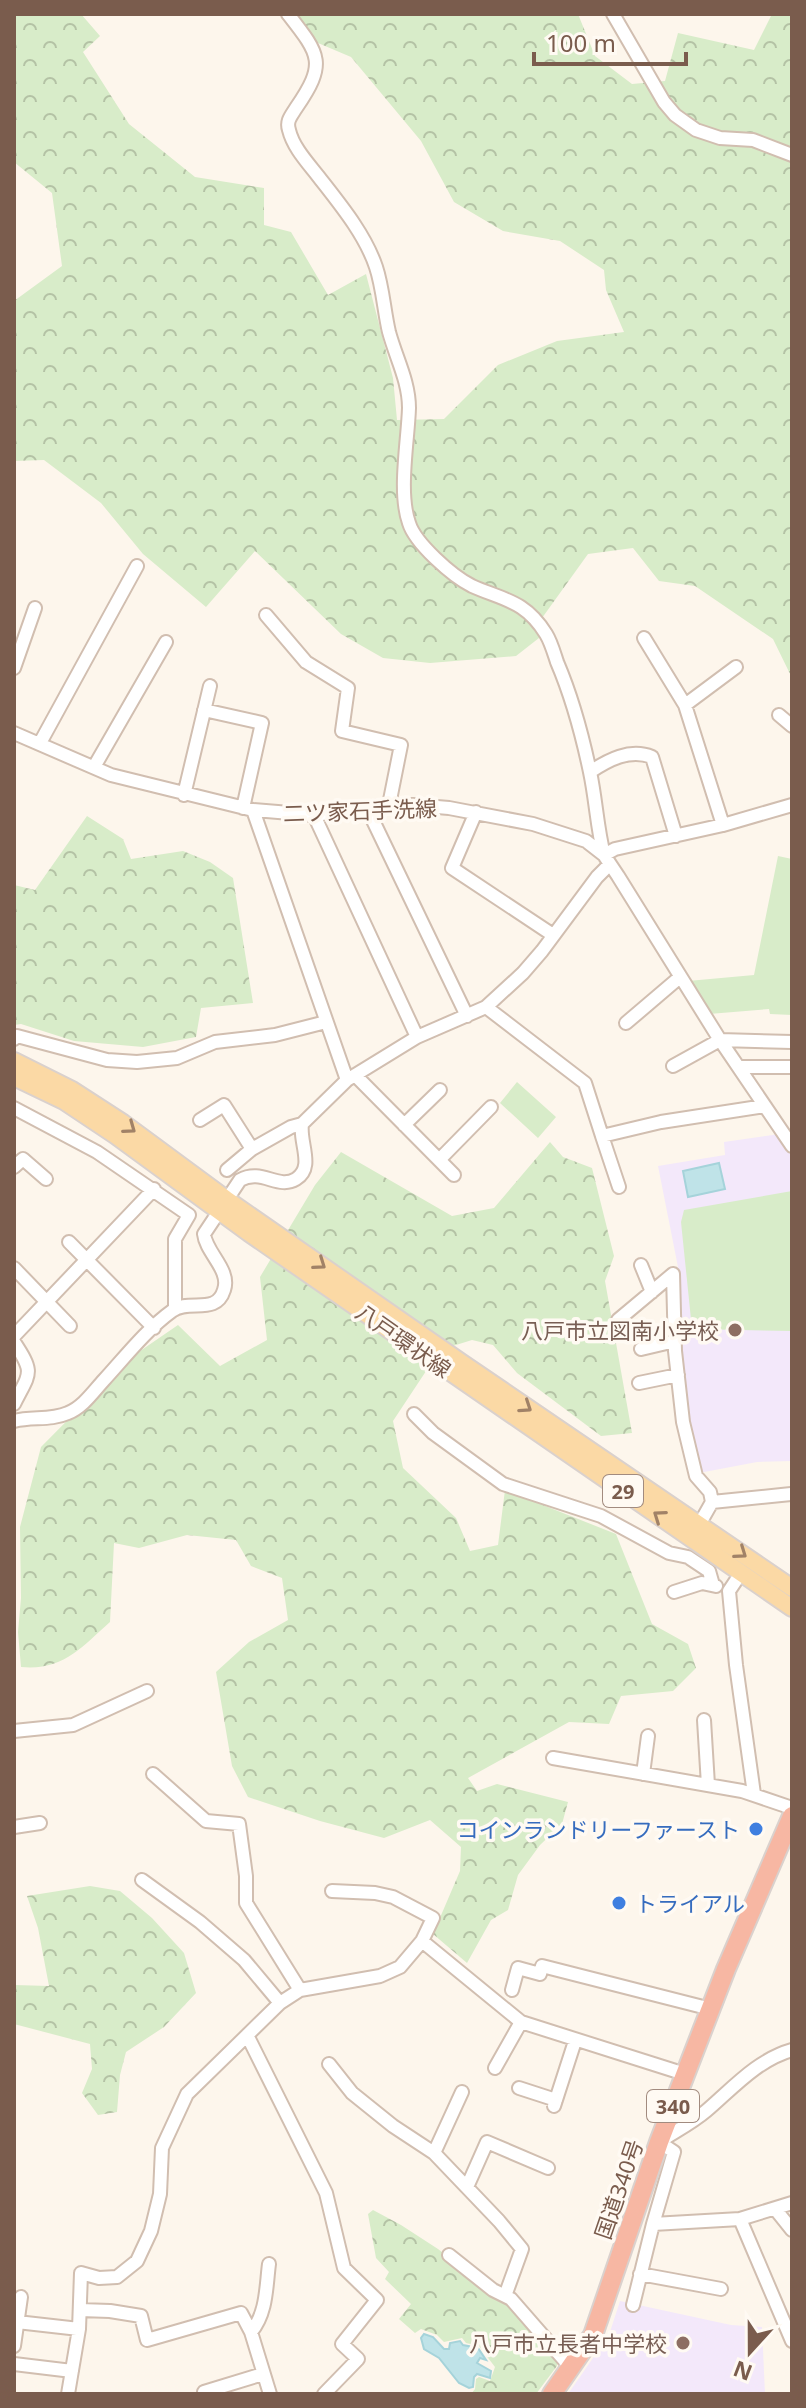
<svg xmlns="http://www.w3.org/2000/svg" width="806" height="2408" font-family="'Noto Sans','Noto Sans JP',sans-serif">
<defs>
<pattern id="forest-crowns" width="20" height="18" patternUnits="userSpaceOnUse" patternTransform="scale(2)"><rect width="20" height="18" fill="#d8ecc9"/><path d="M2 6a3 3 0 1 1 6 0M12 15a3 3 0 1 1 6 0" fill="none" stroke="#b4c2a5"/></pattern>
</defs>
<rect width="100%" height="100%" fill="#fdf6ec"/>
<path fill="#f3e8fa" d="M780,1134L792,1153V1461L757,1462L699,1473L683,1392L677,1290L678,1267L658,1166L725,1155L724,1142Z
M620,2301L731,2325L762,2327L765,2394H568L609,2335Z"/>
<path fill="#d8ecc9" d="M778,856L792,859V1015L770,1014L769,1009L709,1014L688,981L754,975Z
M517,1082L556,1117L538,1138L500,1103Z
M792,1191V1331L692,1329L681,1222L684,1210Z"/>
<path fill="url(#forest-crowns)" d="M14,14H81L100,36L83,52L129,124L195,177L264,188V225L291,232L328,295L366,274L393,378L397,420L444,419L498,365L557,341L624,332L606,290L604,270L560,241L503,231L454,202L421,141L351,57L318,43L285,14H578L595,56L632,84L665,81L678,33L754,50L772,14H792V678L773,639L695,586L659,581L633,548L588,554L542,618L539,638L516,656L430,663L383,658L341,634L255,551L206,607L143,554L101,503L44,460L14,461V301L62,266L52,193L14,162Z
M87,816L123,839L131,859L183,851L210,862L233,878L253,1003L201,1008L196,1037L143,1047L74,1041L21,1024L14,1025V885L35,890Z
M550,1142L563,1157L592,1168L614,1256L605,1281L632,1433L601,1436L517,1373L493,1345L472,1340L440,1350L393,1421L403,1468L456,1518L470,1551L498,1545L505,1490L616,1534L652,1624L688,1644L696,1668L673,1691L621,1696L609,1724L569,1722L468,1778L477,1791L497,1784L568,1802L562,1824L540,1845L518,1875L508,1910L491,1920L467,1963L433,1934L460,1871L461,1847L430,1820L384,1838L320,1821L248,1797L232,1766L216,1672L249,1642L288,1620L282,1578L251,1566L236,1540L187,1535L139,1548L114,1543L110,1622C81,1648 62,1671 21,1667L18,1632L21,1598L20,1527L41,1447L127,1360L178,1325L220,1366L267,1340L260,1277L315,1185L341,1152L452,1216L494,1208Z
M90,1886L120,1891L152,1918L184,1953L196,1993L164,2027L126,2052L120,2075L117,2112L98,2115L82,2093L92,2069L90,2044L14,2024V1985L49,1986L38,1928L27,1896Z
M373,2210L401,2225L438,2249L509,2304L557,2358V2366L536,2394H471L475,2389L476,2379L479,2377L490,2381L495,2367L479,2346L466,2343L462,2338L444,2342L437,2335L421,2329L415,2333L399,2319L411,2304L385,2279L389,2272L376,2258L368,2214Z"/>
<path fill="#bfe3e8" stroke="#a5d3da" stroke-width="2" d="M719,1163L725,1189L688,1197L683,1171Z
M424,2334L433,2337L444,2349H449L450,2343L460,2341L463,2345L478,2348L486,2360L480,2358L477,2363L491,2371L490,2378L477,2374L474,2377L473,2387L469,2388L459,2383L439,2358L424,2349L421,2338Z"/>
<g fill="none" stroke-linecap="round" stroke-linejoin="round">
<defs>
<path id="minor" d="M288,14C320,55 327,63 296,108C291,116 286,121 289,130C293,147 307,162 318,176C339,203 365,234 376,267C383,288 384,311 389,332C396,358 409,381 409,408C408,441 398,492 409,523C415,543 452,576 472,586C503,600 525,600 546,634C551,642 554,653 557,662C572,697 582,734 590,772C596,800 597,828 604,855L615,849L723,825L792,805
M613,14L664,102L675,115L696,130L720,138L753,140L792,155
M266,615L306,662L348,688L342,731L401,745L389,805
M644,638L685,705L723,825
M14,668L35,608
M685,705L736,667
M204,710L262,723L243,808
M779,715L792,726
M14,733L111,775L253,810L314,815L389,805H413L449,808L533,824L586,841L604,855L618,876L720,1040L792,1146
M40,743L137,566
M94,767L166,642
M590,772C608,760 630,748 652,757L676,836
M184,795L210,686
M367,808L467,1016
M253,810L347,1080
M476,812L452,868L553,935
M314,815L417,1037
M486,1007L585,1083L602,1136L661,1122L765,1106
M626,1023L680,977
M14,1039L17,1036L107,1060L137,1062L177,1058L215,1042L275,1035L326,1022
M673,1066L720,1040L792,1042
M739,1067H792
M355,1075L454,1175
M14,1108L97,1152L189,1215L175,1239V1308
M200,1120L224,1105L252,1149
M404,1125L440,1090
M602,1136L619,1187
M439,1160L491,1107
M14,1167L23,1159L46,1179
M227,1170L252,1149L291,1127L302,1124L347,1080L417,1037L486,1007L523,973L542,951L597,877L610,864
M69,1242L154,1328
M641,1265L652,1292
M14,1268L70,1326
M618,1320L673,1274L675,1351L683,1422L696,1476L710,1492L712,1502L695,1532
M14,1336L154,1189
M14,1342C35,1374 30,1372 14,1404
M641,1349L675,1341
M639,1383L678,1375
M414,1414L433,1433L503,1484L601,1516L669,1553L688,1557L709,1571L713,1585
M14,1421C32,1416 50,1421 68,1413C83,1407 93,1392 104,1380C125,1357 147,1329 172,1311C189,1298 216,1316 224,1290C231,1270 206,1253 204,1234L240,1180C262,1168 278,1190 296,1179C315,1167 299,1143 302,1124
M712,1502L791,1494
M741,1573L729,1591L736,1665L754,1794
M674,1592L702,1583L716,1586
M704,1720L708,1785
M14,1731L73,1725L147,1691
M553,1758L742,1791L792,1808
M153,1774L206,1821L239,1824L246,1876V1903L300,1990
M643,1774L648,1736
M14,1827L40,1823
M142,1880L200,1922L244,1960L280,2003
M422,1941L521,2022L685,2074
M512,1990L518,1968L540,1974L542,1966L711,2009
M248,2037L326,2193L344,2268L377,2300L342,2344L358,2359L324,2394
M329,2064L352,2093L393,2126L434,2153L499,2221L522,2249L505,2296L511,2299L572,2369
M495,2068L521,2022
M519,2088L556,2100
M554,2106L575,2041
M434,2153L462,2092
M467,2187L487,2142L548,2168
M792,2203L740,2219L792,2341
M776,2210L792,2230
M653,2224L740,2219
M449,2255L493,2290L505,2296
M640,2274L721,2289
M633,2305L653,2224L674,2152L659,2142C674,2132 692,2123 706,2111C733,2088 757,2060 792,2050
M80,2310L110,2311L141,2316L147,2340L241,2313L251,2332L270,2394
M17,2322L79,2329
M251,2332C267,2313 266,2287 269,2264
M14,2346L21,2297
M14,2364L72,2371
M204,2392L263,2374
M68,2394L79,2329L81,2273L99,2278L117,2277L137,2261L151,2231L160,2194L162,2148L187,2094L280,2003L300,1990L380,1976L400,1967L422,1941L433,1918L393,1897L375,1893L332,1891"/>
<path id="major" d="M14,1061L72,1090L123,1123L226,1199L462,1363L792,1588
M14,1077L64,1101L115,1135L249,1233L792,1608"/>
<path id="highway" d="M552,2394L593,2335L659,2142L726,1969L792,1816"/>
</defs>
<use href="#minor" stroke="#d1beb0" stroke-width="16"/>
<use href="#major" stroke="#dad1cd" stroke-width="20"/>
<use href="#highway" stroke="#dad1cd" stroke-width="22"/>
<use href="#minor" stroke="#fff" stroke-width="12"/>
<use href="#major" stroke="#fbd9a5" stroke-width="16"/>
<use href="#highway" stroke="#f7b7a3" stroke-width="18"/>
</g>
<defs><path id="oneway-chevron" d="M-2-3.5L2.5 0L-2 3.5" fill="none" stroke-width="1.6" stroke-linecap="round" stroke-linejoin="round" transform="scale(2)"/></defs>
<g stroke="#a18267">
<use href="#oneway-chevron" transform="translate(130 1128) rotate(36)"/>
<use href="#oneway-chevron" transform="translate(320 1264) rotate(35)"/>
<use href="#oneway-chevron" transform="translate(526 1407) rotate(34)"/>
<use href="#oneway-chevron" transform="translate(659 1516) rotate(-145)"/>
<use href="#oneway-chevron" transform="translate(741 1553) rotate(35)"/>
</g>
<g fill="#8d6e63" stroke="#fffaf3" stroke-width="3">
<circle cx="735" cy="1330" r="8"/>
<circle cx="683" cy="2343" r="8"/>
</g>
<g fill="#3f7fe0" stroke="#fffaf3" stroke-width="3">
<circle cx="756" cy="1829" r="8"/>
<circle cx="619" cy="1903" r="8"/>
</g>
<g text-anchor="middle" dominant-baseline="central" stroke-width="7" stroke-linejoin="round" paint-order="stroke">
<g fill="#fffaf3" stroke="#a28b7f" stroke-width="2">
<rect x="603" y="1475" width="40" height="32" rx="6"/>
<rect x="647" y="2090" width="52" height="32" rx="6"/>
</g>
<g font-size="20" font-weight="bold" fill="#7a5c4d">
<text x="623" y="1491">29</text>
<text x="673" y="2106">340</text>
</g>
<g font-size="22" fill="#7a5c4d" stroke="#fffaf3">
<text transform="translate(360 810) rotate(-2)">二ツ家石手洗線</text>
<text transform="translate(404 1340) rotate(35)">八戸環状線</text>
<text transform="translate(618 2189) rotate(-71)">国道340号</text>
</g>
<g font-size="22" fill="#785e54" stroke="#fffaf3" text-anchor="end">
<text x="719" y="1330">八戸市立図南小学校</text>
<text x="667" y="2343">八戸市立長者中学校</text>
</g>
<g font-size="22" fill="#366cbe" stroke="#fffaf3" text-anchor="end">
<text x="740" y="1829">コインランドリーファースト</text>
<text x="635" y="1903" text-anchor="start">トライアル</text>
</g>
</g>
<rect width="806" height="2408" fill="none" stroke="#7a5c4d" stroke-width="32"/>
<g transform="translate(750 2352) rotate(201)" stroke="#fffaf3" stroke-width="6" paint-order="stroke">
<path d="M0-6L14 30L0 20L-14 30Z" fill="#7a5c4d"/>
<text y="-12" font-size="22" font-weight="bold" text-anchor="middle" fill="#7a5c4d">N</text>
</g>
<path d="M534 52v12h152v-12" fill="none" stroke="#7a5c4d" stroke-width="4"/>
<text x="546" y="52" font-size="24" fill="#7a5c4d" stroke="#fffaf3" stroke-width="6" paint-order="stroke">100 m</text>
</svg>
